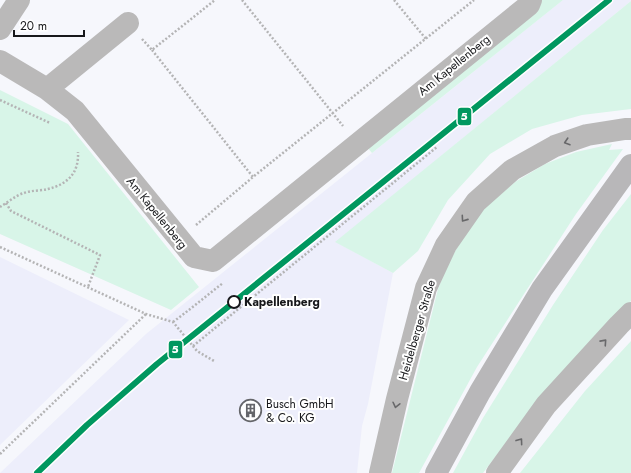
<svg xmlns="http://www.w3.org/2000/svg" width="631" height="473" font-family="Jost,sans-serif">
<rect width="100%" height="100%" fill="#f6f7fc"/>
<path fill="#edeefb" d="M563,0H631V1L336,242L393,273L368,404L362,426L357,473H0L146,334Z
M0,257L129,320L0,445Z"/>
<path fill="#d8f5e8" d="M540,0H563L372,153L367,147Z
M631,1V109L582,115L532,129L490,154L448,200L418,251L393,273L335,242Z
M0,90L68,124L199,287L171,310L0,234Z
M612,144L609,150L623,149L576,214L524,294L477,367L419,473H392L438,289L448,264L458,246L481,211L515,182L545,164L576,152Z
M631,194V301L585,348L531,410L483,473H453L483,418L553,305L603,230Z
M631,341V473H520L585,391Z"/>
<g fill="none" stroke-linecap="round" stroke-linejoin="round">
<path stroke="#b4b4b5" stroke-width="2.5" stroke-dasharray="2 2" stroke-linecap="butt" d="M242,0L343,126
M394,0L426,39
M142,39L152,50L215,0
M152,50L253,177
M0,100L50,123
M6,203L11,211L100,255L88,287
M0,207C7,203 16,195 24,193C32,190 41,191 48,189C68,184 79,173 78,152
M196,225L253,177L474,0
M0,247L146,314L173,322L197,351L214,361
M173,322L185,313L223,283
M193,346L437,147
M0,454L146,314"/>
<path stroke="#bab9b9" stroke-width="22" d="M0,29L19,0
M0,61L47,89L75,111L194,257L213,261L529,5L531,0
M47,89L128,23"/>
<path stroke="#bab9b9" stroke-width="22" d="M380,473L397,399L426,288L446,245L476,202L512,170L555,146L587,135L625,129H631
M497,473L546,405L619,325L631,313"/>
<path stroke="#b8b7b9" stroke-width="22" d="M436,473L480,392L542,289L631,165"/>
<defs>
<path id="tram-1" d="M37,473L87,425L157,364L609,0"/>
</defs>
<use href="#tram-1" stroke="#fff" stroke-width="9"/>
<use href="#tram-1" stroke="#00975f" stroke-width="6"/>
</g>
<defs><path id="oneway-chevron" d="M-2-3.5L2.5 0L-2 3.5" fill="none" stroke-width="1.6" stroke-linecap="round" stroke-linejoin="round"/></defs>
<g stroke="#68686a">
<use href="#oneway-chevron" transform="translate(567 142) rotate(162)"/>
<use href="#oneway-chevron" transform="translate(464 219) rotate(125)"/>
<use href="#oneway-chevron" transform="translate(604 342) rotate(-48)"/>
<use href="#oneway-chevron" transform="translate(396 405) rotate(103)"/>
<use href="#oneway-chevron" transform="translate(520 441) rotate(-54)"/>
</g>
<defs>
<symbol id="building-ring" viewBox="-11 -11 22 22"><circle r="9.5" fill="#fff" stroke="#65666a" stroke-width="1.5"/><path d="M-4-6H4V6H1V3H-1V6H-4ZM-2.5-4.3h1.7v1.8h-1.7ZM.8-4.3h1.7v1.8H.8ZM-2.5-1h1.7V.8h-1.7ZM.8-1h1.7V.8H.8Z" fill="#65666a"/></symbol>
</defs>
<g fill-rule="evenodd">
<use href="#building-ring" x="238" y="398" width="25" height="25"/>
</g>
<circle fill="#fff" stroke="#17181b" stroke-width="2" cx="234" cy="302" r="6"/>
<g text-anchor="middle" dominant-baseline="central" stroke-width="4" stroke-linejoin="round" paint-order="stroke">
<g font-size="12" fill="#17181b" stroke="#fff">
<text transform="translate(454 65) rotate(-39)">Am Kapellenberg</text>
<text transform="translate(157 213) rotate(51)">Am Kapellenberg</text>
<text transform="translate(417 330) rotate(-74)">Heidelberger Straße</text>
</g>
<g font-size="12" font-weight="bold" fill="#17181b" stroke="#fff" text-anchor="start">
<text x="244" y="302">Kapellenberg</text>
</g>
<g font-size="12" fill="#17181b" stroke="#fff" text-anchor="start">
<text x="266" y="404">Busch GmbH<tspan x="266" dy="14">&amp; Co. KG</tspan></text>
</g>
</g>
<g stroke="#fff" stroke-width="1.5">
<rect x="457" y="107" width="15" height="19" rx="4" fill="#00975f"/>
<rect x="168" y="340" width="15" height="19" rx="4" fill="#00975f"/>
</g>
<g font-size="11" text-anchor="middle" font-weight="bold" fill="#fff">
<text x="464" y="120">5</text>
<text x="175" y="353">5</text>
</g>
<path d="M14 30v6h70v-6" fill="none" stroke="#17181b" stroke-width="2"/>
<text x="20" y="30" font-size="12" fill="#17181b" stroke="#ffffff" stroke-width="3" paint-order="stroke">20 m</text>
</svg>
